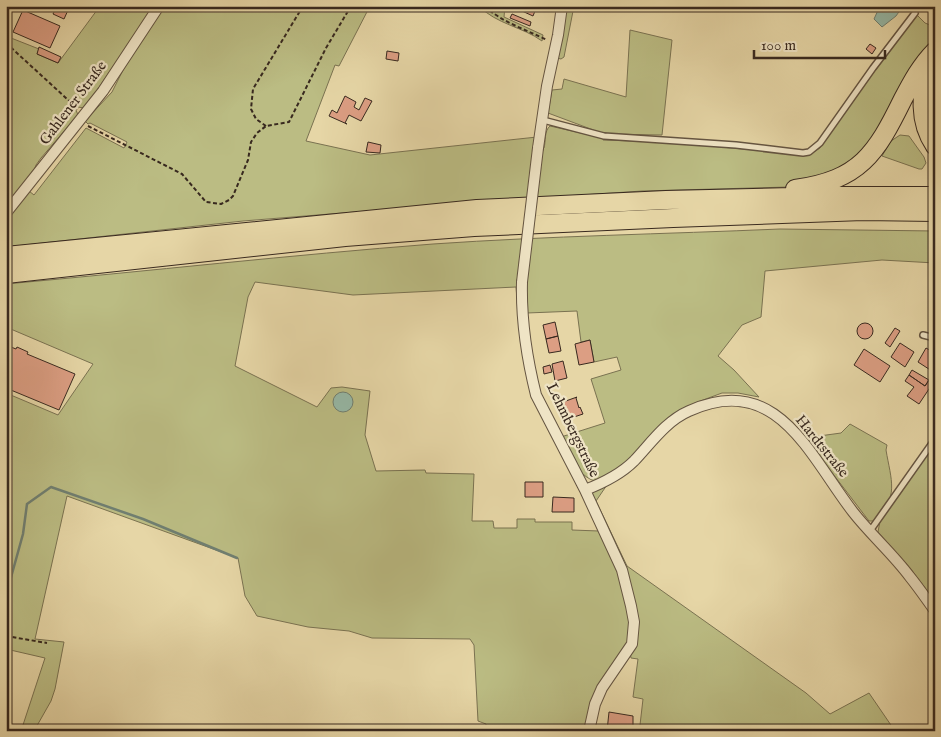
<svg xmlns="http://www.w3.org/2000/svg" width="941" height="737" font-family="'IM FELL English',serif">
<rect width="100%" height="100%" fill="#e6d6a6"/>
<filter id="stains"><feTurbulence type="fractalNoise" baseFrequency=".004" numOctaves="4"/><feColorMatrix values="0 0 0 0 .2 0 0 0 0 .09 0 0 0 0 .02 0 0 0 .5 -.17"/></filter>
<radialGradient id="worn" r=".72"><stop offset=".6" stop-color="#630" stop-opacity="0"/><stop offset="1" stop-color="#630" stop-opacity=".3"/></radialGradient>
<path fill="#bbbc83" stroke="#7a7251" d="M100,6H154L85,108L77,107L76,110L78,115L41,158L36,165L33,173L6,207V36L39,49L37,54L58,63Z
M163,6H370L339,66L335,65L306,141L370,155L537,137L529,198L243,221L6,247V220L29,191L34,195L86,128L124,148L127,142L90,123L88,124L85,121L112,92L125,66Z
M479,6H505L504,17L543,35L542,41C523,27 496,24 479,6Z
M565,6H574L564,57L561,59L557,58Z
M917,15L925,23L935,27V44L854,164L789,187L642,191L536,198L542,148H544C546,141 544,131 550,126L603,138V140L666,142L809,155L820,148L868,79Z
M630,30L672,40L662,135L604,134L548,113L552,90L562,89L564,79L626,97Z
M900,135L909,136L924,157L926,163L922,169H919L882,156L891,141Z
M780,229L935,231V263L882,260L765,271L761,317L742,325L718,356L734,370L759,397L738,393H722L695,403L668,422L625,465L595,481C577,476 569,453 561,437L605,423L591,379L621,370L617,357L594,362L590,340L581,342L577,311L527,313L518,298L517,299L516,287L353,295L255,282L248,297L235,366L317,407L331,388L342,387L370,391L365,435L376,471L425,470L426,473L474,474L472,521H493L494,528H517V519H535V522H572V530L599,531L622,577L630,614L629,643L586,731H486V724L478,721L474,645L470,639L372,638L349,631L308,627L257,616L245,596L238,558L67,496L35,639L64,642L55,689L51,701L34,731H21L45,658L6,649V393L58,415L93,364L6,327V284C149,271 291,255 433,244C549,236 665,234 780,229Z
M850,424L887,445L886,450C891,480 900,498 874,521H869L804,436L806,432L812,437L841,433Z
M935,442V601L910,568L878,532L880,521Z
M609,482L596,501L627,566L806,693L830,714L869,693L895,731H647L640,725L643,699L633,697L638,659L631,658L630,652L637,628L590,491Z"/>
<path fill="#96b9a7" stroke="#707f71" d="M880,6H903L896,16L882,27L874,19Z
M333 402a10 10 0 1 1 20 0a10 10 0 1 1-20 0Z"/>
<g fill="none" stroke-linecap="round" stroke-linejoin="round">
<path stroke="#707f71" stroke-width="2.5" d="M6,587L10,581L23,534L27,504L51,487L143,519L237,558"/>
</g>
<path fill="#dc9e83" stroke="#38291f" d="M57,6L69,8L64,19L53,14Z
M524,6H537L533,16L522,11Z
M23,10L60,26L50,48L13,32Z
M512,14L531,22L530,26L510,18Z
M870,44L876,48L872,54L866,49Z
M39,47L61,57L58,63L37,54Z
M387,51L399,53L398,61L386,59Z
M345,96L356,102L354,107L359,110L365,98L372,101L361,121L349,115L345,123L347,124L329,116L332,110L337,113Z
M368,142L381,145L380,153L366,152Z
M555,322L558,336L546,339L543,325Z
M857 331a8 8 0 1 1 16 0a8 8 0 1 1-16 0Z
M895,328L900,331L890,347L885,343Z
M558,336L561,351L549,353L546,339Z
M590,340L594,362L579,365L575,344Z
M900,343L914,352L905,367L891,357Z
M6,345L16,349L17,347L28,352L27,354L75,374L59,410L6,388Z
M926,348L935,353V373L918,362Z
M864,349L890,366L880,382L854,365Z
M563,361L567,378L555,381L552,364Z
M550,365L552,372L544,374L543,367Z
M912,370L929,380L925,386L909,375Z
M909,375L925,386L929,380L933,383L919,404L907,396L914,387L905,381Z
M577,397L576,398L579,408L580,407L583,414L568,419L563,402Z
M525,482H543V497H525Z
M553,497L574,498V512H552Z
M609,712L633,716V731H607Z"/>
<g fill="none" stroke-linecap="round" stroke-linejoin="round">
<defs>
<path id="service" d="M543,120L604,136L736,145L803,153L809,152L820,143L873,68L915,13
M923,335L935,338
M870,531L935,439"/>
<path id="minor" d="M538,148L547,86L558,35L562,6
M6,213L103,91L159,6
M522,282C521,319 527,359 536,395L585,490L622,570L631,606L634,622L632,644L602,688L595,704L589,731
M585,490C603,483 620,475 634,461C651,443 666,421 689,411C777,371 809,455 853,512C871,535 893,554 910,577C919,588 927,600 935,611"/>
<path id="motorway" d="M935,67C917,89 920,124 935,146
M795,189C860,180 876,154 903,99C912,82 921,65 935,51
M6,256L477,209L666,200L832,196H935
M6,274L345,237L474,227L673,218L863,211L935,212"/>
</defs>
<use href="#service" stroke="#645441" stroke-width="8"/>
<use href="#minor" stroke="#645441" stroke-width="12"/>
<use href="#motorway" stroke="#38291f" stroke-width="20"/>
<path stroke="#38291f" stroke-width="2" stroke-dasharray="4 2.5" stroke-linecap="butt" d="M485,6C499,21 529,31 547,40
M6,43L78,109
M88,126L182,174L206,202L221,204L229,200L233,196L248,160L251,142L257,133L266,126L289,122L326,48L351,6
M266,126L256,119L251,109L253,89L303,6
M6,636L47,643"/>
<use href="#service" stroke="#efe4c5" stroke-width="5"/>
<use href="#minor" stroke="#efe4c5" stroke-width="10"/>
<use href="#motorway" stroke="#e6d6a6" stroke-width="18"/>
<defs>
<path id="minor-bridge" d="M522,282L538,148"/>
</defs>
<use href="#minor-bridge" stroke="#645441" stroke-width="12" stroke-linecap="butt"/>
<use href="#minor-bridge" stroke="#efe4c5" stroke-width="10"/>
</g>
<g text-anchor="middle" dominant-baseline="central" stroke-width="4.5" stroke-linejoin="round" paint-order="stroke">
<g font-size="15" fill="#38291f" stroke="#efe4c5">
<text transform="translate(73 103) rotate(-53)">Gahlener Straße</text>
<text transform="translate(573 430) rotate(64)">Lehmbergstraße</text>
<text transform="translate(822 446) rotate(51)">Hardtstraße</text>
</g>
</g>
<rect width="941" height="737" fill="none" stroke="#e6d6a6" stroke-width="25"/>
<rect x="8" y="8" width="926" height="722" fill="none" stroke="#38291f" stroke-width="2.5"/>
<rect x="12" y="12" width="916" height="712" fill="none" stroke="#38291f"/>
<path d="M754 50v8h131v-8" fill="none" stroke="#38291f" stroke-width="2.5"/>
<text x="761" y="50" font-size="15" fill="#38291f" stroke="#efe4c5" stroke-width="4" paint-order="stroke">100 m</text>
<rect width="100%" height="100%" filter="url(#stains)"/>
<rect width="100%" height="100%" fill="url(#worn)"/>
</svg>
